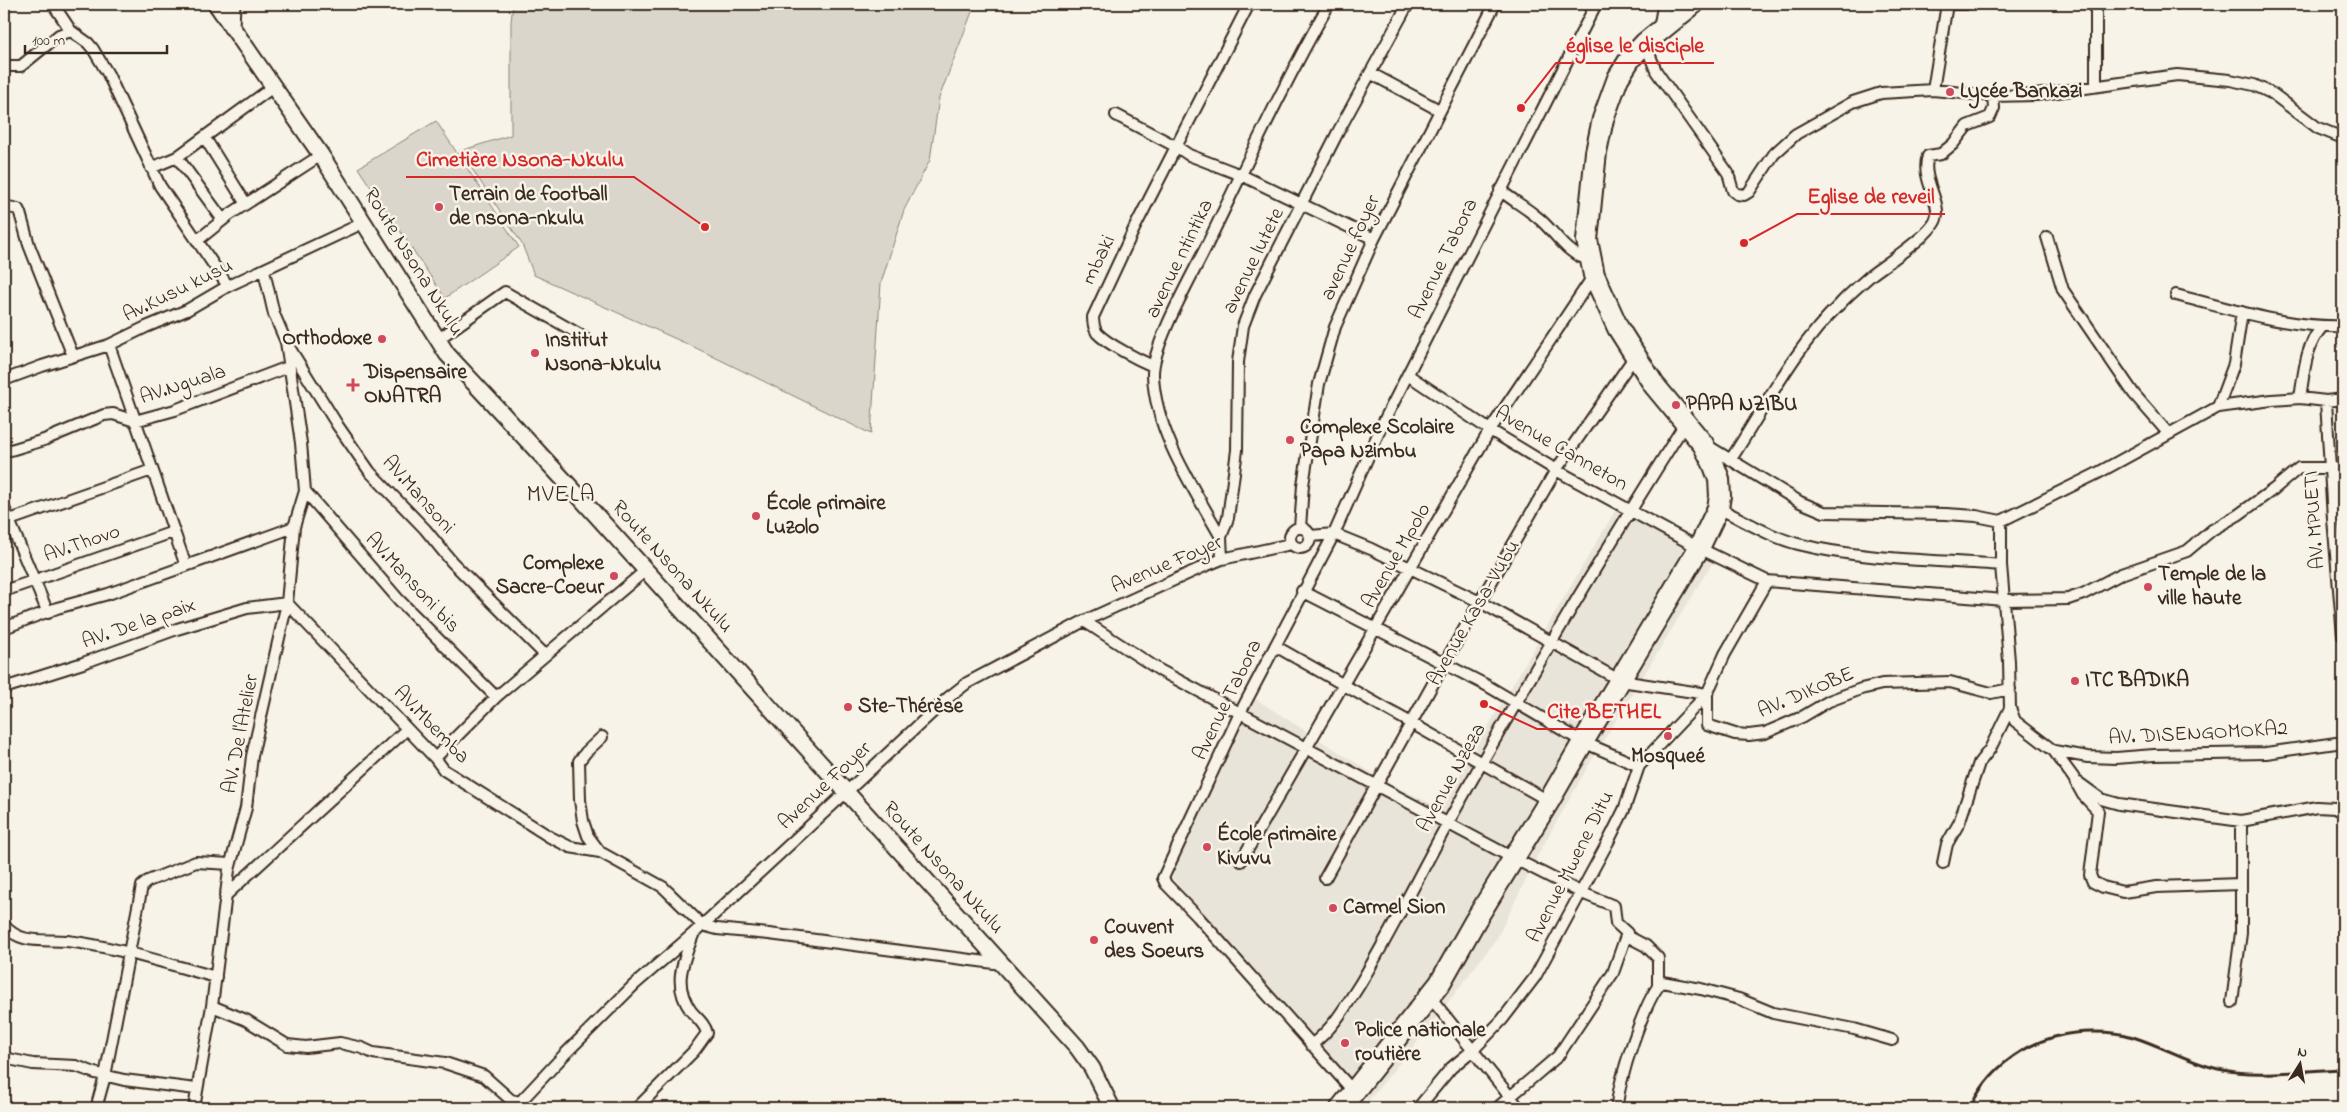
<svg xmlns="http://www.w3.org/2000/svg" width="2347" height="1112" font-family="'Indie Flower',sans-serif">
<rect width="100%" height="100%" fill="#f7f3e8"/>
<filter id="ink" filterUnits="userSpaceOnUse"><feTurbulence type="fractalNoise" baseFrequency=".02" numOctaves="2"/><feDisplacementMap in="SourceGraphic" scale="10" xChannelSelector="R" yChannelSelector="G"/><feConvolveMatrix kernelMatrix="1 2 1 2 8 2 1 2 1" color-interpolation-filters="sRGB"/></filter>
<g filter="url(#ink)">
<path fill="#e9e4d9" d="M1622,499L1720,550L1590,763L1540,851L1497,938L1424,1034L1368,1101L1172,878L1181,831L1246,693L1388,783L1440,808Z"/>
<path fill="#dbd6cb" stroke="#8b8074" d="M513,4H975L939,98L930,160L904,210L881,283L871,434L696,348L534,275L522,244L460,151L511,135V22Z
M436,121L519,247L445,298L358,168Z"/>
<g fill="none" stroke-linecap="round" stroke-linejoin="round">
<defs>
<path id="street" d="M53,4L71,31L88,43L93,49L108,74L160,186L228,286
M1952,4H1966
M1659,29L1662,12L1667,4
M1645,43L1656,71L1728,173L1733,191L1737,194L1744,195L1749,192L1774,154L1796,134L1853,102L1881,93L1933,90L1993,96L2036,95L2177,75L2230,80L2254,85L2273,94L2318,128L2343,138
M4,66H21L59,35L71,31
M1370,73L1439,110
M2096,85V4
M1933,90L1947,4
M1116,115L1177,147L1189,155L1241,175L1374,239
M205,138L246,204
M177,157L223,220
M151,168L177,157L273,87
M1500,190C1512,200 1525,207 1537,217C1552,228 1565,252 1584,258L1589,256
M4,206L18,209L20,213L29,245L73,356
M2047,237L2063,290L2134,394L2168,433
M198,240L229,215L321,155
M2176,295C2230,309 2288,328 2343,326
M437,340L505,292L584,337
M287,344L338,426L370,472L425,529L452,562L545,655
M109,345L186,566
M1153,366C1139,360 1107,344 1097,333C1094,328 1093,323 1093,317L1135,227L1249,4
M1408,375L1490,430L1556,470L1699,548L1767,581L2004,600L2068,599L2083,594L2121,574L2187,551L2212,530L2238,515L2274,489L2299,468H2343
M4,380L42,366L109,345L146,327L187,310L228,286L363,223
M2300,398C2304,374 2305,346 2322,327
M2326,401L2333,519L2343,636
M2218,407L2234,364L2242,312
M1708,446L1800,502L1824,512L1946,514L1976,516L2001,521L2096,474L2218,407L2272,400L2300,398L2326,401L2343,399
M4,452L44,440L104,415L113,414L135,421L175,410L288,367
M1731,459C1765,407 1795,347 1840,304C1849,294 1860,285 1870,276C1885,264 1931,235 1936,219C1942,202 1920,178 1928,156L1941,154L1953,144L1967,126L1990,117L1994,108L1993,96
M305,491L399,600L496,697
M4,508L48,613
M1718,508C1744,520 1770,537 1798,544C1861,560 1936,560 2001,565
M2001,521V565L2009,661L2010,708L2015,721L2054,751L2073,777L2083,795L2098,811L2090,875L2093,882L2103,887L2123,892L2157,887L2240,884
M4,522L152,470
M1290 538a10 10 0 1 1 20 0a10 10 0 1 1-20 0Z
M1300,528L1303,485L1319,384L1335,327L1374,239L1495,4
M1310,536L1334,534L1382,425L1596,4
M1221,537C1194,489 1155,432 1153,375C1152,345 1192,276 1206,247C1246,165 1284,83 1329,4
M1222,559L1221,537L1228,518L1237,450L1238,362L1243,326L1255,295L1338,132L1408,4
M4,591L173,532
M1302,591L1486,685L1583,742L1639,766
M1084,621L1161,671L1513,858L1582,893L1614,906L1616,923L1627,933L1613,973L1558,1056L1497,1108
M4,628L57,608L108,594L294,527
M1275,646L1549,801
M4,688L83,663L177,629L247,608L287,603L435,758L444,770L550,837L570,847L600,852
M602,737L586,752L579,761L580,800L583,821L588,836L600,852L663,887L702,925L717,929L769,934L1002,964
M2054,751L2088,757L2116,758L2154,755L2266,753L2343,742
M435,758L496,697L646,570
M2079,783L2101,799L2119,804L2241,821L2317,807L2335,808L2343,812
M1241,861L1490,430L1594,275
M1943,863L1947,844L1959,823L1979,763L1990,749L2010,708
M1325,878L1444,664L1556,470L1635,356
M225,896L407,729
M4,925C20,945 44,939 67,941C118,947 167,964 216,977
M1627,936L1646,946L1658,958V986
M1430,997L1519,1108
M2232,1002L2241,933V821
M212,1006L246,1020L287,1045L306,1047L340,1043L362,1048L373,1053L445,1063L484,1076L511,1100L520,1102L564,1055L634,985L694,933L949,697L967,683L1084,621L1205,566L1222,559L1291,544
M1311,1045C1332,1030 1346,1006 1360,984C1392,931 1419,875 1449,821C1524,686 1603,553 1686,422
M4,1058L33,1064L76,1066L95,1073L124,1080L196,1089
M1354,1092L1198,917L1166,884L1163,878L1240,713L1334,534L1371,549L1480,602L1621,681L1707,694V725L1735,734L1749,735L1765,733L1802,717L1829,701L1861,689L1882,684L1950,682L1991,693L2010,689
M100,1108L98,1101L105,1076L142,886L148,881L196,862L230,864
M194,1108L212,1006L229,870L246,808L252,756L287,603L294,527L305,491L301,443L286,342L274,314L264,271
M637,1108L694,1051L707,1033C705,1024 697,1018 691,1011C672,985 683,962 693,935
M1418,1108L1451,1068L1474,1049L1502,1020L1535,977L1608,842L1624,810L1639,766L1707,694L1725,654L1767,581
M1617,1108C1617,1084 1645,998 1662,982L1701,989L1739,999L1773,1013L1854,1029L1892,1040"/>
<path id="secondary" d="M216,4L321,155L447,354L576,493L1077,1047L1092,1068L1112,1108
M231,27L232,4"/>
<path id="highway" d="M1341,1108L1440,983L1475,921L1549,801L1583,742L1699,548L1718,508L1720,496L1719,479L1713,463L1703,444L1654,385L1618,328L1594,275L1587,240L1596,152L1603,119L1618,78L1630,59L1645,43L1693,4"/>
</defs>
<use href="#street" stroke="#3b2a1e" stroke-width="14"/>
<use href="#secondary" stroke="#3b2a1e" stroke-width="19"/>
<use href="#highway" stroke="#3b2a1e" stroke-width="24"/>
<use href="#street" stroke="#f7f3e8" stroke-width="10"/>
<use href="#secondary" stroke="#f7f3e8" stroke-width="15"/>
<use href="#highway" stroke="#f7f3e8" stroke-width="20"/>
<path stroke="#3b2a1e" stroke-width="3" d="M1970,1108C1993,1059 2042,1031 2095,1032C2107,1032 2121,1033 2133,1037C2162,1046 2188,1062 2218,1069C2256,1078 2304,1070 2343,1069"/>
</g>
</g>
<g fill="#d1495b" stroke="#f7f3e8" stroke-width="2">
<circle cx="1950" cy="92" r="5"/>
<circle cx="439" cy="207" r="5"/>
<circle cx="382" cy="339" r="5"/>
<circle cx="535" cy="353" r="5"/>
<path d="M350.5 377.5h5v5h5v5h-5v5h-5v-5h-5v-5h5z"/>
<circle cx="1676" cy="405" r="5"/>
<circle cx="1290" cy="440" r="5"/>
<circle cx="756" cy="516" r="5"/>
<circle cx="614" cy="576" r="5"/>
<circle cx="2148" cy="587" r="5"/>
<circle cx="2075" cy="681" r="5"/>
<circle cx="848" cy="707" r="5"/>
<circle cx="1668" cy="736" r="5"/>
<circle cx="1207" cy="847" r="5"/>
<circle cx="1333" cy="908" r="5"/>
<circle cx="1094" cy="940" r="5"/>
<circle cx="1345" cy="1043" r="5"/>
</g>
<g text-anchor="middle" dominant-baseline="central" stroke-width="5" stroke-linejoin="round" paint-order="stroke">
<g font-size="21" font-weight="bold" fill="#3b2a1e" stroke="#f7f3e8" text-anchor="start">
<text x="1960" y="92">Lycée Bankazi</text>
<text x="449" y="195">Terrain de football<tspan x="449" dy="24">de nsona-nkulu</tspan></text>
<text x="372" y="339" text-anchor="end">Orthodoxe</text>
<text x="545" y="341">Institut<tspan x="545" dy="24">Nsona-Nkulu</tspan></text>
<text x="364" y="373">Dispensaire<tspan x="364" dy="24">ONATRA</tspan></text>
<text x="1686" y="405">PAPA NZIBU</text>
<text x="1300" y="428">Complexe Scolaire<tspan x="1300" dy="24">Papa Nzimbu</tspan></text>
<text x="766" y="504">École primaire<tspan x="766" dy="24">Luzolo</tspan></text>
<text x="604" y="564" text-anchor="end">Complexe<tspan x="604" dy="24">Sacre-Coeur</tspan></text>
<text x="2158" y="575">Temple de la<tspan x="2158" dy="24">ville haute</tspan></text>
<text x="2085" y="681">ITC BADIKA</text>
<text x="858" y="707">Ste-Thérèse</text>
<text x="1668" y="757" text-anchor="middle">Mosqueé</text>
<text x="1217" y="835">École primaire<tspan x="1217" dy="24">Kivuvu</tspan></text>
<text x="1343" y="908">Carmel Sion</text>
<text x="1104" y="928">Couvent<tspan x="1104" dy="24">des Soeurs</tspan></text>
<text x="1355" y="1031">Police nationale<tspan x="1355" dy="24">routière</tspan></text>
</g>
<g font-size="21" fill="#3b2a1e" stroke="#f7f3e8">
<text transform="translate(1351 248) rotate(-65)">avenue foyer</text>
<text transform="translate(1180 259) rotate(-64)">avenue ntintika</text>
<text transform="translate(1444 259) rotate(-64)">Avenue Tabora</text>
<text transform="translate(1099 260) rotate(-64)">mbaki</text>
<text transform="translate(1254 261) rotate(-64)">avenue lutete</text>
<text transform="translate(413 262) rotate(58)">Route Nsona Nkulu</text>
<text transform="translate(178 291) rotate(-26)">Av.Kusu kusu</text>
<text transform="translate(183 385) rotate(-18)">AV.Nguala</text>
<text transform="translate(1561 449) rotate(30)">Avenue Canneton</text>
<text transform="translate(418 495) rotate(48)">AV.Mansoni</text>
<text transform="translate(2315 520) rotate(-94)">AV. MPUETI</text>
<text transform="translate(82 544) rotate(-19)">AV.Thovo</text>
<text transform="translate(1397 556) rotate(-60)">Avenue Mpolo</text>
<text transform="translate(1167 565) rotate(-23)">Avenue Foyer</text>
<text transform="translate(672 567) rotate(48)">Route Nsona Nkulu</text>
<text transform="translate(412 583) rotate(47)">AV.Mansoni bis</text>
<text transform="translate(1474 613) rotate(-60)">Avenue Kasa-Vubu</text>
<text transform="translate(139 624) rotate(-19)">AV. De la paix</text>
<text transform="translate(1806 693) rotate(-23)">AV. DIKOBE</text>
<text transform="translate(1228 700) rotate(-64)">Avenue Tabora</text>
<text transform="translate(431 725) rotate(46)">AV.Mbemba</text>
<text transform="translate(241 734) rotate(-79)">AV. De l'Atelier</text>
<text transform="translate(2198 734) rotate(-3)">AV. DISENGOMOKA2</text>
<text transform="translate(1452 778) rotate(-61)">Avenue Nzeza</text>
<text transform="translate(825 786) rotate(-43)">Avenue Foyer</text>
<text transform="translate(1571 867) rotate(-63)">Avenue Mwene Ditu</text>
<text transform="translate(943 868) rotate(48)">Route Nsona Nkulu</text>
</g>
<g font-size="24" letter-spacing="1" fill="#3b2a1e" stroke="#f7f3e8">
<text x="561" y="495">MVELA</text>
</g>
</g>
<path fill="none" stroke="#d62828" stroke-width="2" d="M1521 108L1556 63H1714M705 227L634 177H406M1744 243L1797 214H1945M1484 704L1537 729H1671"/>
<g fill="#d62828" stroke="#f7f3e8" stroke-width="2">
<circle cx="1521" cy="108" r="5"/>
<circle cx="705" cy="227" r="5"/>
<circle cx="1744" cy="243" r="5"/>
<circle cx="1484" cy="704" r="5"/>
</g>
<g font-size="22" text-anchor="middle" font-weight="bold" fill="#d62828" stroke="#f7f3e8" stroke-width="5" stroke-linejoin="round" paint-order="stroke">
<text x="1635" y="52">église le disciple</text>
<text x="520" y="166">Cimetière Nsona-Nkulu</text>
<text x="1871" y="203">Eglise de reveil</text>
<text x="1604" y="718">Cite BETHEL</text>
</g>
<rect width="2347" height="1112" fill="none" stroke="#f7f3e8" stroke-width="20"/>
<rect x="10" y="10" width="2327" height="1092" fill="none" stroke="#3b2a1e" stroke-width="2" filter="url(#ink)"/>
<g transform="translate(2300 1064) rotate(11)" stroke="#f7f3e8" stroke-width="4" paint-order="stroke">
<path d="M0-4L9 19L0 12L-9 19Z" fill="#3b2a1e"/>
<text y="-8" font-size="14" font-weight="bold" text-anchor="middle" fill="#3b2a1e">N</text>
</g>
<path d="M25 45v8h142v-8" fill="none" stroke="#3b2a1e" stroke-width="2.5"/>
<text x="32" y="45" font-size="15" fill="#3b2a1e" stroke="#f7f3e8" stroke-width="4" paint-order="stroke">100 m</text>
</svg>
